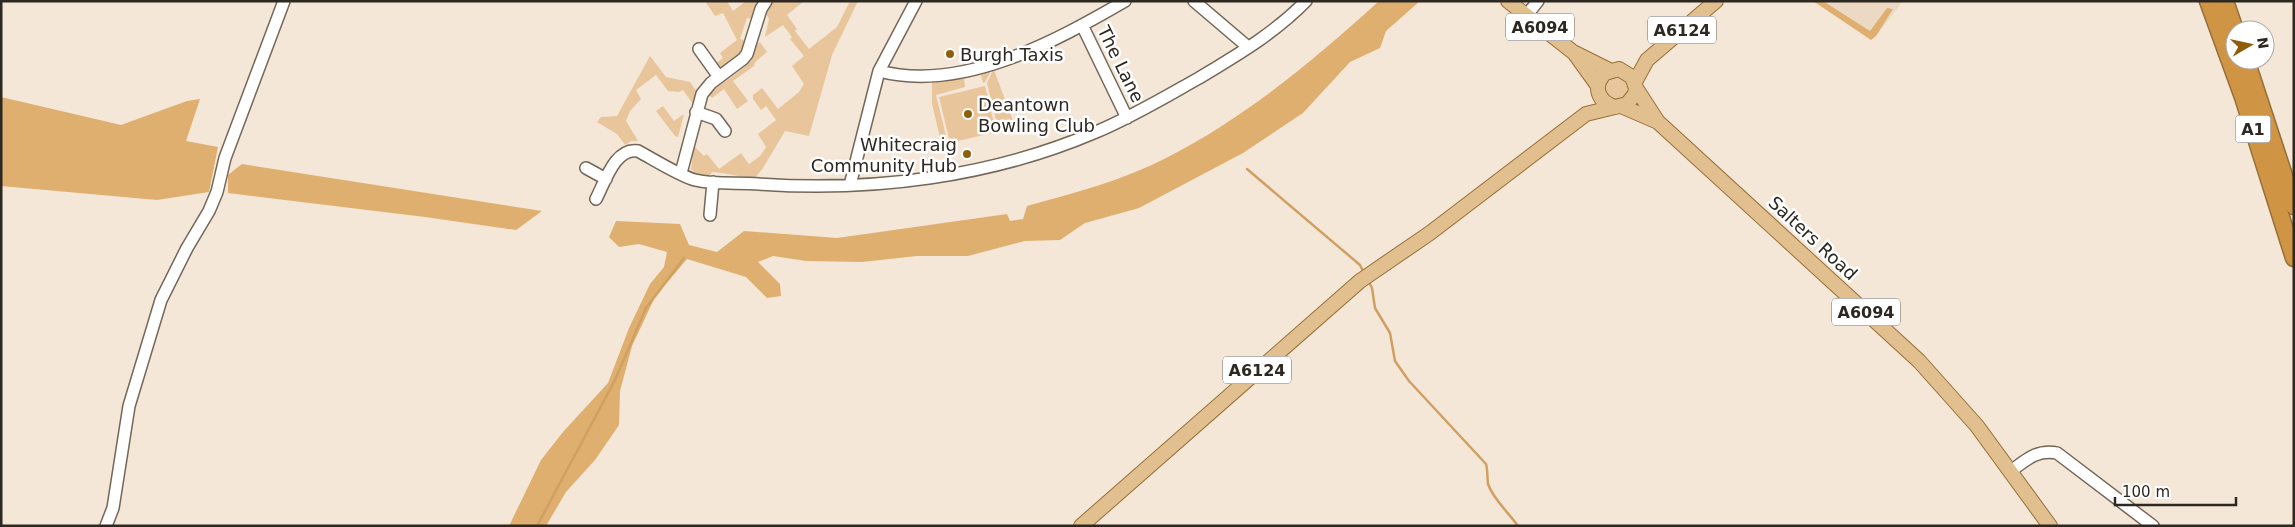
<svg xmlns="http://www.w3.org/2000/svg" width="2295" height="527" font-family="'DejaVu Sans',sans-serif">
<rect width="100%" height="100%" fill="#f5e7d7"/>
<path fill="#ecd9c3" d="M1822,1H1903L1876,36Z"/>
<path fill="#e8c59a" d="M705,1H727L733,11L746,1H761L753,19L747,18L740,39L747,41L739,55L722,68L716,63L723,58L720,53L737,40L723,13L715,16Z
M772,1H804L787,15L797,29L795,31L809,49L837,27L850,1H858L832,55L809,136L785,131L763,168L755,178C739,177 727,173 712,172L709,176L698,175L691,169L694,146L704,156L707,154L719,169L741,153L749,164L760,156L766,147L758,134L776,120L766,106L761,110L753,99V95L762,88L778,109L799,92L804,84L792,66L804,56L790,39L792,37L783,25L765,37L769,19L764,10Z
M760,42L767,52L755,62L754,66L733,81L748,101L737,109L724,89L712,98L709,95C721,81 741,74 751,59C755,53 754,46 760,42Z
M650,56L666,77L690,82L697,92L693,104L683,90L679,92L668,91L656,75L636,90L641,99L630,111L626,121L638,141H631L625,145L617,134L597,122L601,117L617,116Z
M993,70H994L1016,129L999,132L987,83Z
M991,71L985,82L983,83L981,75L964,79L965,87L936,95L948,144L942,146L932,104V80Z
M1605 88a12 12 0 1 1 24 0a12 12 0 1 1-24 0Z
M985,86L996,132L950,143L939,97Z
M663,106L674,121L684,114L678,137L675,136L656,111Z"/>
<path fill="#dfaf70" d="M1379,1H1420L1386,31L1380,48L1350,62L1303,113L1243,153L1139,208L1085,223L1060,240L1025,241L968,256H917L862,262L806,261L773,256L758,262L780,284L781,296L767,298L746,277L687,259L655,297L632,346L620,391L619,425L595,460L566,492L546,526H509L541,460L563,432L608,383L629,328L650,284L664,267L667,252L639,244L619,247L609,237L616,221L680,224L689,245L717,252L744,231L837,238L1007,214L1010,221L1023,219L1027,206C1075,193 1124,180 1168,157C1246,117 1314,60 1379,1Z
M1813,1H1823L1870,31L1887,8L1893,9L1876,36L1871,40Z
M1,97L121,125L187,101L200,99L186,141L218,147L209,192L157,200L1,186Z
M242,164L542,211L516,230L425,217L228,193V175Z"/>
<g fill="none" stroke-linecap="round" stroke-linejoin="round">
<path stroke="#d0a062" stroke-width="2.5" d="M1247,169L1360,265L1364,273
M1368,280L1372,288L1375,308L1390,333L1395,361L1409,381L1486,464C1488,471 1487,477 1488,484C1493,499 1509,513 1518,526
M537,526L615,380L646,308L684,258"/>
<defs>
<path id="minor" d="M1194,1L1248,47
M1526,16L1538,1
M1082,25L1127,118
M699,49L719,77
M879,71C962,93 1056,41 1125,1
M696,112L716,119L725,131
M586,168L606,179
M681,173L702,94L711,83L743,59L747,54L761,9L766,1
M850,185L879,71L916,1
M596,199C605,182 615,147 638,151C653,159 680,176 695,180C716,185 738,182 759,184C872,192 991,177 1096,132C1132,117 1165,97 1199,78C1237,55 1275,33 1306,1
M710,215L713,182
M2011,471C2026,460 2037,449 2057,453L2153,526
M106,526L113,508L129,406L161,300L187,248L209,211L217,192L225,158L284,1"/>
<path id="major" d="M1508,1L1573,52L1609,70
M1575,54L1598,86
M1635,82L1647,60L1716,1
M1636,88L1658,122L1919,361L1977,426L2050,526
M1621,106L1658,122
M1081,526L1360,281L1430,233L1586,114L1627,104L1635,94L1636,88L1632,77L1619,69L1605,73C1592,86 1598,102 1615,107"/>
<path id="highway" d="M2208,1L2243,97L2294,258
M2225,1L2235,30
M2246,60L2294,206"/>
</defs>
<use href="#minor" stroke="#736758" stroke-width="14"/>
<use href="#major" stroke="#966f38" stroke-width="16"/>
<use href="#highway" stroke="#966f38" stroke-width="19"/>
<use href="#minor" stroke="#fff" stroke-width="11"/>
<use href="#major" stroke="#e2bf8f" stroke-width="14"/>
<use href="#highway" stroke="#cf9544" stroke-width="16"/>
</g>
<g fill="#8f5e0b" stroke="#fff" stroke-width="2">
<circle cx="950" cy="54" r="5"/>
<circle cx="968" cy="114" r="5"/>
<circle cx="967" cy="154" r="5"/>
</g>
<g text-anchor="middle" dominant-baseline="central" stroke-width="5" stroke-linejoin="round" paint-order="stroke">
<g fill="#fff" stroke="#6c6864" stroke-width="1">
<rect x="1506" y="13.5" width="68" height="27" rx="4"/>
<rect x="1648" y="16.5" width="68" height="27" rx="4"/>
<rect x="2235.5" y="115.5" width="35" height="27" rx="4"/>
<rect x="1832" y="298.5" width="68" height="27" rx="4"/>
<rect x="1223" y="356.5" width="68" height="27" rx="4"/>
</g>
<g font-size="16" font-weight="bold" fill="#2d2821">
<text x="1540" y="27">A6094</text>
<text x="1682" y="30">A6124</text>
<text x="2253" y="129">A1</text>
<text x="1866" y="312">A6094</text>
<text x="1257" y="370">A6124</text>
</g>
<g font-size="18" fill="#2d2821" stroke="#fff" text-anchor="start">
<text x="960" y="54">Burgh Taxis</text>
<text x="978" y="104">Deantown<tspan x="978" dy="21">Bowling Club</tspan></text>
<text x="957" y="144" text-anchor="end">Whitecraig<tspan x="957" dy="21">Community Hub</tspan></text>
</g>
<g font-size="18" fill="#2d2821" stroke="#fff">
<text transform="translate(1121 64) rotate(64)">The Lane</text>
<text transform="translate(1813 238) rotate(43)">Salters Road</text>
</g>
</g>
<rect width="2295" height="527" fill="none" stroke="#2d2821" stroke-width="5"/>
<g transform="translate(2250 45) rotate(81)"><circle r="24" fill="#ffffff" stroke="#aba9a6"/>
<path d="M0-4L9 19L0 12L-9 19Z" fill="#8f5e0b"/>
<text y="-8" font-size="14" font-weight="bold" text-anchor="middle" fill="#2d2821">N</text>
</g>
<path d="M2115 497v8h121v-8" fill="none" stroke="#2d2821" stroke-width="2.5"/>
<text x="2122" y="497" font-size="15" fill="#2d2821" stroke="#ffffff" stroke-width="4" paint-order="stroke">100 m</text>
</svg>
